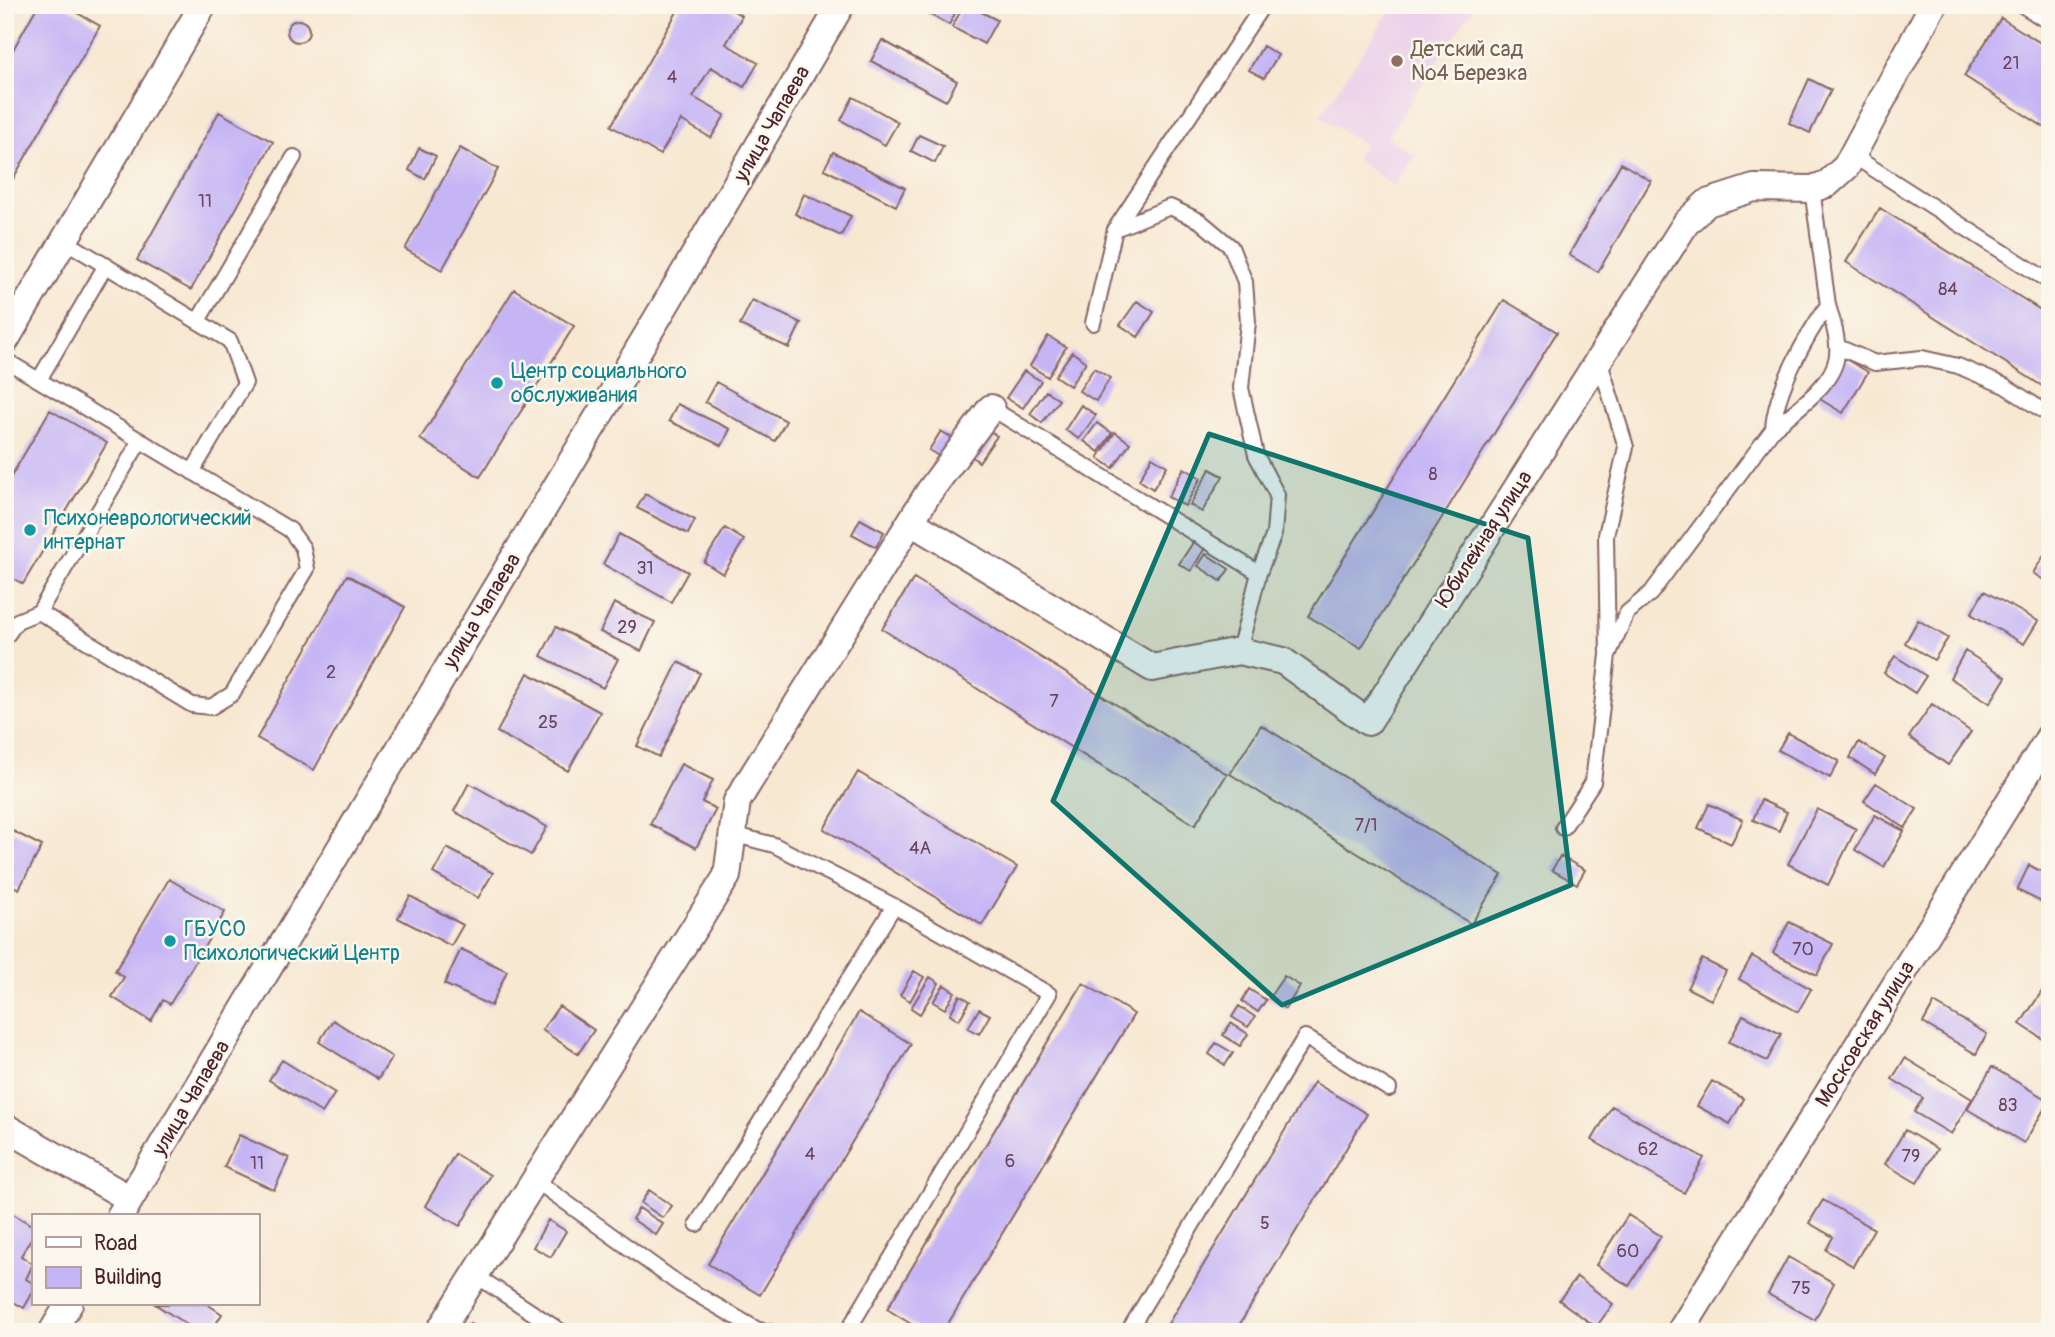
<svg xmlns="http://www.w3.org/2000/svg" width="2055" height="1337" font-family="Pangolin,sans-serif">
<rect width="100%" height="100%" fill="#fbf7ec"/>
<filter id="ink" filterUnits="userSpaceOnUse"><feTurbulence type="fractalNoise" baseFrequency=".0143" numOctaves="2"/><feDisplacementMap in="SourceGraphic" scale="14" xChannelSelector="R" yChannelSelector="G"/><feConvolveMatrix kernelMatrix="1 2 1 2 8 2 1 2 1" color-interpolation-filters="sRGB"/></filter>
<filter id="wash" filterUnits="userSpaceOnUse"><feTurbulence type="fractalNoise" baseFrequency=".00686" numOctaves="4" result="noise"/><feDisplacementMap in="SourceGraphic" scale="28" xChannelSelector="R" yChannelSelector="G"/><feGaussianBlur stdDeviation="1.57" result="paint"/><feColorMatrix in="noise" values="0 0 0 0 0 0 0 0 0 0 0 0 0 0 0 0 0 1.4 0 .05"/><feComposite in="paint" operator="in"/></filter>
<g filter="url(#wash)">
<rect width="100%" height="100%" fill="#f7e8d2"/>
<path fill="#ecd1ea" d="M1394,5H1475L1387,137L1414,155L1394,186L1355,159L1364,145L1320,116Z"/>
<g id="blocks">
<path fill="#c6b5f5" d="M38,5H63L100,26L5,193V64Z
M681,5H724L742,16L726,44L758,63L744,87L711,67L693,97L725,115L711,138L681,120L660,155L611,126Z
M912,5H959L949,25Z
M964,5H968L997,20L984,44L952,27Z
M2001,18L2050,49V131L1964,76Z
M287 31a11 11 0 1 1 22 0a11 11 0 1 1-22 0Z
M882,40L957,81L946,101L871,61Z
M1263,46L1278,55L1264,78L1249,70Z
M1809,79L1831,90L1810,133L1789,123Z
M853,97L898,122L885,145L841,120Z
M219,112L273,142L191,290L137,260Z
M919,135L943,146L935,163L911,151Z
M419,148L436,156L425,179L409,170Z
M460,148L498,169L442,270L405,249Z
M833,152L905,188L896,206L824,169Z
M1621,163L1651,181L1598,272L1569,255Z
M804,194L851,216L841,236L795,214Z
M1880,208L2050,316V391L1846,262Z
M514,289L574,326L480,477L420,439Z
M752,300L801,323L789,348L740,325Z
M1504,300L1557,332L1361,648L1308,616Z
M1137,301L1154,312L1138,337L1120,325Z
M1048,336L1066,347L1048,377L1030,366Z
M1072,352L1086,362L1070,386L1055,376Z
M1842,357L1868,372L1843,413L1818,398Z
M1094,368L1110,378L1096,401L1079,391Z
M1024,371L1041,381L1023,408L1006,398Z
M716,382L786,421L775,441L705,402Z
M1046,391L1059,400L1042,423L1030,414Z
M677,404L730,429L722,446L669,421Z
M1081,405L1096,415L1079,439L1065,430Z
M50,410L107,443L23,584L5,574V487Z
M1097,423L1112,433L1099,452L1084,441Z
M983,426L997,436L979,462L965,452Z
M941,431L957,441L945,460L929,450Z
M1115,432L1130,443L1113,468L1098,458Z
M1152,457L1167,466L1153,489L1139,480Z
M1184,468L1201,478L1185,506L1168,497Z
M1210,469L1223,476L1202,512L1190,505Z
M645,494L695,520L688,534L637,508Z
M860,519L884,532L876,547L852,534Z
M725,528L744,540L723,574L704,562Z
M619,534L688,572L671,602L603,564Z
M1194,541L1205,548L1191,571L1179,564Z
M2050,546V584L2033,573Z
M1206,554L1229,569L1221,581L1198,566Z
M347,575L405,607L314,770L257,738Z
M914,578L1227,774L1195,825L882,629Z
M1984,591L2038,621L2024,644L1971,614Z
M614,603L655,622L641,651L600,632Z
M1918,620L1948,638L1934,660L1905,643Z
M556,627L618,659L603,688L541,656Z
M1965,651L2006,677L1990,703L1950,678Z
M1895,656L1926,676L1915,693L1884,673Z
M678,662L700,673L659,757L637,746Z
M528,673L600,712L568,771L497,732Z
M1932,704L1971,732L1948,765L1909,737Z
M1261,725L1502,875L1471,924L1230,774Z
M1788,733L1839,761L1830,778L1778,750Z
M1859,742L1885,758L1875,774L1850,758Z
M681,764L713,780L702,802L716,809L696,848L650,824Z
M858,772L1017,867L982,925L824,829Z
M469,783L547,827L531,855L454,811Z
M1876,783L1917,809L1905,828L1864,801Z
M1761,800L1787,812L1779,831L1753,820Z
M1709,804L1743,820L1731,844L1698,828Z
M1817,809L1856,829L1828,885L1788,864Z
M1875,815L1904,831L1884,867L1855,850Z
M5,827L42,846L19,889L5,882Z
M447,848L493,873L478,898L433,873Z
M1560,856L1585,870L1577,884L1552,870Z
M2029,865L2050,876V906L2017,890Z
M169,879L225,912L170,1004L163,1000L151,1021L112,997L124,977L115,971Z
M410,896L463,925L451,946L398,918Z
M1789,922L1833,944L1817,975L1773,953Z
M461,949L507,971L491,1006L444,984Z
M1752,956L1811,989L1798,1012L1739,979Z
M1702,959L1726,971L1711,1000L1687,988Z
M914,971L924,977L910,1001L900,995Z
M1284,976L1300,986L1285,1009L1269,998Z
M930,977L939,983L920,1014L911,1008Z
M1083,983L1134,1014L943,1332H924L887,1309Z
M2047,984L2050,986V1035L2046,1041L2020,1024Z
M944,985L955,992L945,1009L933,1002Z
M1249,989L1266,1000L1258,1012L1242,1001Z
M960,995L970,1001L959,1020L950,1014Z
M1934,1003L1987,1034L1976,1054L1923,1023Z
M559,1006L594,1030L578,1054L542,1030Z
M1239,1006L1255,1017L1248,1027L1232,1017Z
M979,1009L990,1015L979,1034L968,1028Z
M859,1012L911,1044L760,1295L708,1264Z
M1743,1015L1781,1034L1767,1061L1729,1042Z
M333,1020L392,1057L378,1079L319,1042Z
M1231,1023L1248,1034L1240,1046L1223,1035Z
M1216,1043L1233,1053L1225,1065L1209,1054Z
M1905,1058L1972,1099L1951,1134L1914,1112L1923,1098L1892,1079Z
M282,1060L335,1093L322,1113L269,1080Z
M1992,1067L2049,1101L2024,1143L1967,1109Z
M1712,1081L1744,1099L1730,1124L1697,1106Z
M1314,1082L1367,1114L1235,1332H1163Z
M1612,1106L1704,1158L1684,1193L1592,1140Z
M1905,1130L1937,1149L1917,1183L1885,1164Z
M239,1135L289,1158L274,1190L224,1167Z
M455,1154L490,1175L460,1226L425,1206Z
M649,1190L672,1206L663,1218L641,1203Z
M1823,1200L1874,1229L1853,1266L1826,1250L1833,1237L1809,1223Z
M639,1208L663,1224L656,1235L632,1219Z
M5,1209L33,1226V1235L21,1256L33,1264L26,1279L33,1283V1292L24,1308L5,1297Z
M1628,1215L1661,1236L1629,1286L1596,1265Z
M548,1220L566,1231L551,1257L533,1247Z
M1788,1257L1834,1283L1815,1320L1768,1294Z
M1577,1277L1613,1304L1596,1327L1559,1300Z
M155,1304H207L222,1314L211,1332H198Z
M470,1324L482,1332H465Z"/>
</g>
</g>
<g filter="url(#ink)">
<use href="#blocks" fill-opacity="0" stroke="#876565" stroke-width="2"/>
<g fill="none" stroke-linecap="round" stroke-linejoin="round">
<defs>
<path id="service" d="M2022,5L2050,23
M1852,155L2050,282
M1115,229L1170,207L1200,221L1231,247L1245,282L1248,322L1241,388L1256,455L1277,495L1274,534L1259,573
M65,241L230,341L245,383L192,472
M198,321L294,157
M1093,323L1115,229L1263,5
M1838,347L1875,363L1922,358L1958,366L2005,386L2050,415
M5,360L290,530L303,548L307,569L232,694L211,707L192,705L39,612L140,441
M39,380L106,265
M991,408L1259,573L1239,651
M1773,429C1794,411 1835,384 1837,354C1839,339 1832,320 1828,305
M5,638L17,621L39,612
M1608,655L1627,613L1651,593L1773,429C1775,391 1806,336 1828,305L1812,189
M1563,828L1593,782L1608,655L1606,535L1626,447L1599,359
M732,834L774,845L894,906
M535,1180L679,1284L758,1330L771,1332
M697,1224L894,906L1049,994L847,1332
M475,1275L562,1332
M1128,1332L1305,1037L1389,1089"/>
<path id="minor" d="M5,341L203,5
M911,522L1152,668L1239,651L1283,661L1368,722L1686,223L1707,203L1754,188L1812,189L1827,184L1846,167L1933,5
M5,1127L130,1199
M120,1216L667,302L841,5
M52,1332L69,1304
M439,1332L727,876L737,801L929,492L991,408
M1680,1332L2050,736"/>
</defs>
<use href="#service" stroke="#876565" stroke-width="18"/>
<use href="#minor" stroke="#876565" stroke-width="30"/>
<use href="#service" stroke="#fff" stroke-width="14"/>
<use href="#minor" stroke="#fff" stroke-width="26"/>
</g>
</g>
<path fill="#0f766e" fill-opacity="0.2" stroke="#0f766e" stroke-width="5" stroke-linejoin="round" d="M1209,434L1528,538L1571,885L1282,1005L1053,801Z"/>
<circle fill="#8d6e63" stroke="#fbf7ec" stroke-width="2.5" cx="1397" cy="61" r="7"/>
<g fill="#0f9aa8" stroke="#fbf7ec" stroke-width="2.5">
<circle cx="497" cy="383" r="7"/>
<circle cx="30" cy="530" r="7"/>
<circle cx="170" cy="941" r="7"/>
</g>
<g text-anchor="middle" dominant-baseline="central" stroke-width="5" stroke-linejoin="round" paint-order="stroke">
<g font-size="18" fill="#69445e">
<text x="2011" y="63">21</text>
<text x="672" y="77">4</text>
<text x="205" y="201">11</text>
<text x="1948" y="289">84</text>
<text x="1433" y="474">8</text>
<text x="645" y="568">31</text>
<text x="627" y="627">29</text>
<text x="331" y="672">2</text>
<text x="1054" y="701">7</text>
<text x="548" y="722">25</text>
<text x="1366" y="825">7/1</text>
<text x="920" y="848">4А</text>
<text x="1803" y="949">70</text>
<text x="2008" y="1105">83</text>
<text x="1648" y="1149">62</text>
<text x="810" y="1154">4</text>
<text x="1911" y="1156">79</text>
<text x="1010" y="1161">6</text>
<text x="257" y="1163">11</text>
<text x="1265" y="1223">5</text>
<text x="1628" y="1251">60</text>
<text x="1801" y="1288">75</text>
</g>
<g font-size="21" fill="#785e54" stroke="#fbf7ec" text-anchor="start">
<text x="1411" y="49">Детский сад<tspan x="1411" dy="24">№4 Березка</tspan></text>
</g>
<g font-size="21" fill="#4a1f2b" stroke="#fbf7ec">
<text transform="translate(772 124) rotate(-60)">улица Чапаева</text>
<text transform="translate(1484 539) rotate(-57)">Юбилейная улица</text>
<text transform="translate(482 611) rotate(-59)">улица Чапаева</text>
<text transform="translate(1865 1034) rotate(-58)">Московская улица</text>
<text transform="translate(191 1098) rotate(-59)">улица Чапаева</text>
</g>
<g font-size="21" fill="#0d838f" stroke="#fbf7ec" text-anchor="start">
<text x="511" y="371">Центр социального<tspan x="511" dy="24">обслуживания</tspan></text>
<text x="44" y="518">Психоневрологический<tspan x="44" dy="24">интернат</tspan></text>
<text x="184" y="929">ГБУСО<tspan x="184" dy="24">Психологический Центр</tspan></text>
</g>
</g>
<rect width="2055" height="1337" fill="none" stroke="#fbf7ec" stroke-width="28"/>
<rect x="32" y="1214" width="228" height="91" fill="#fbf7ec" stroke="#b4a19f" stroke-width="2"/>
<rect x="46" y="1237" width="35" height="10" fill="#ffffff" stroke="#b4a19f" stroke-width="2"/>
<text x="94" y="1250" font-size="21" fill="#4a1f2b">Road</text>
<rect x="46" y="1267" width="35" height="21" fill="#c6b5f5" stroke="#b4a19f" stroke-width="2"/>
<text x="94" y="1284" font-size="21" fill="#4a1f2b">Building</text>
</svg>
